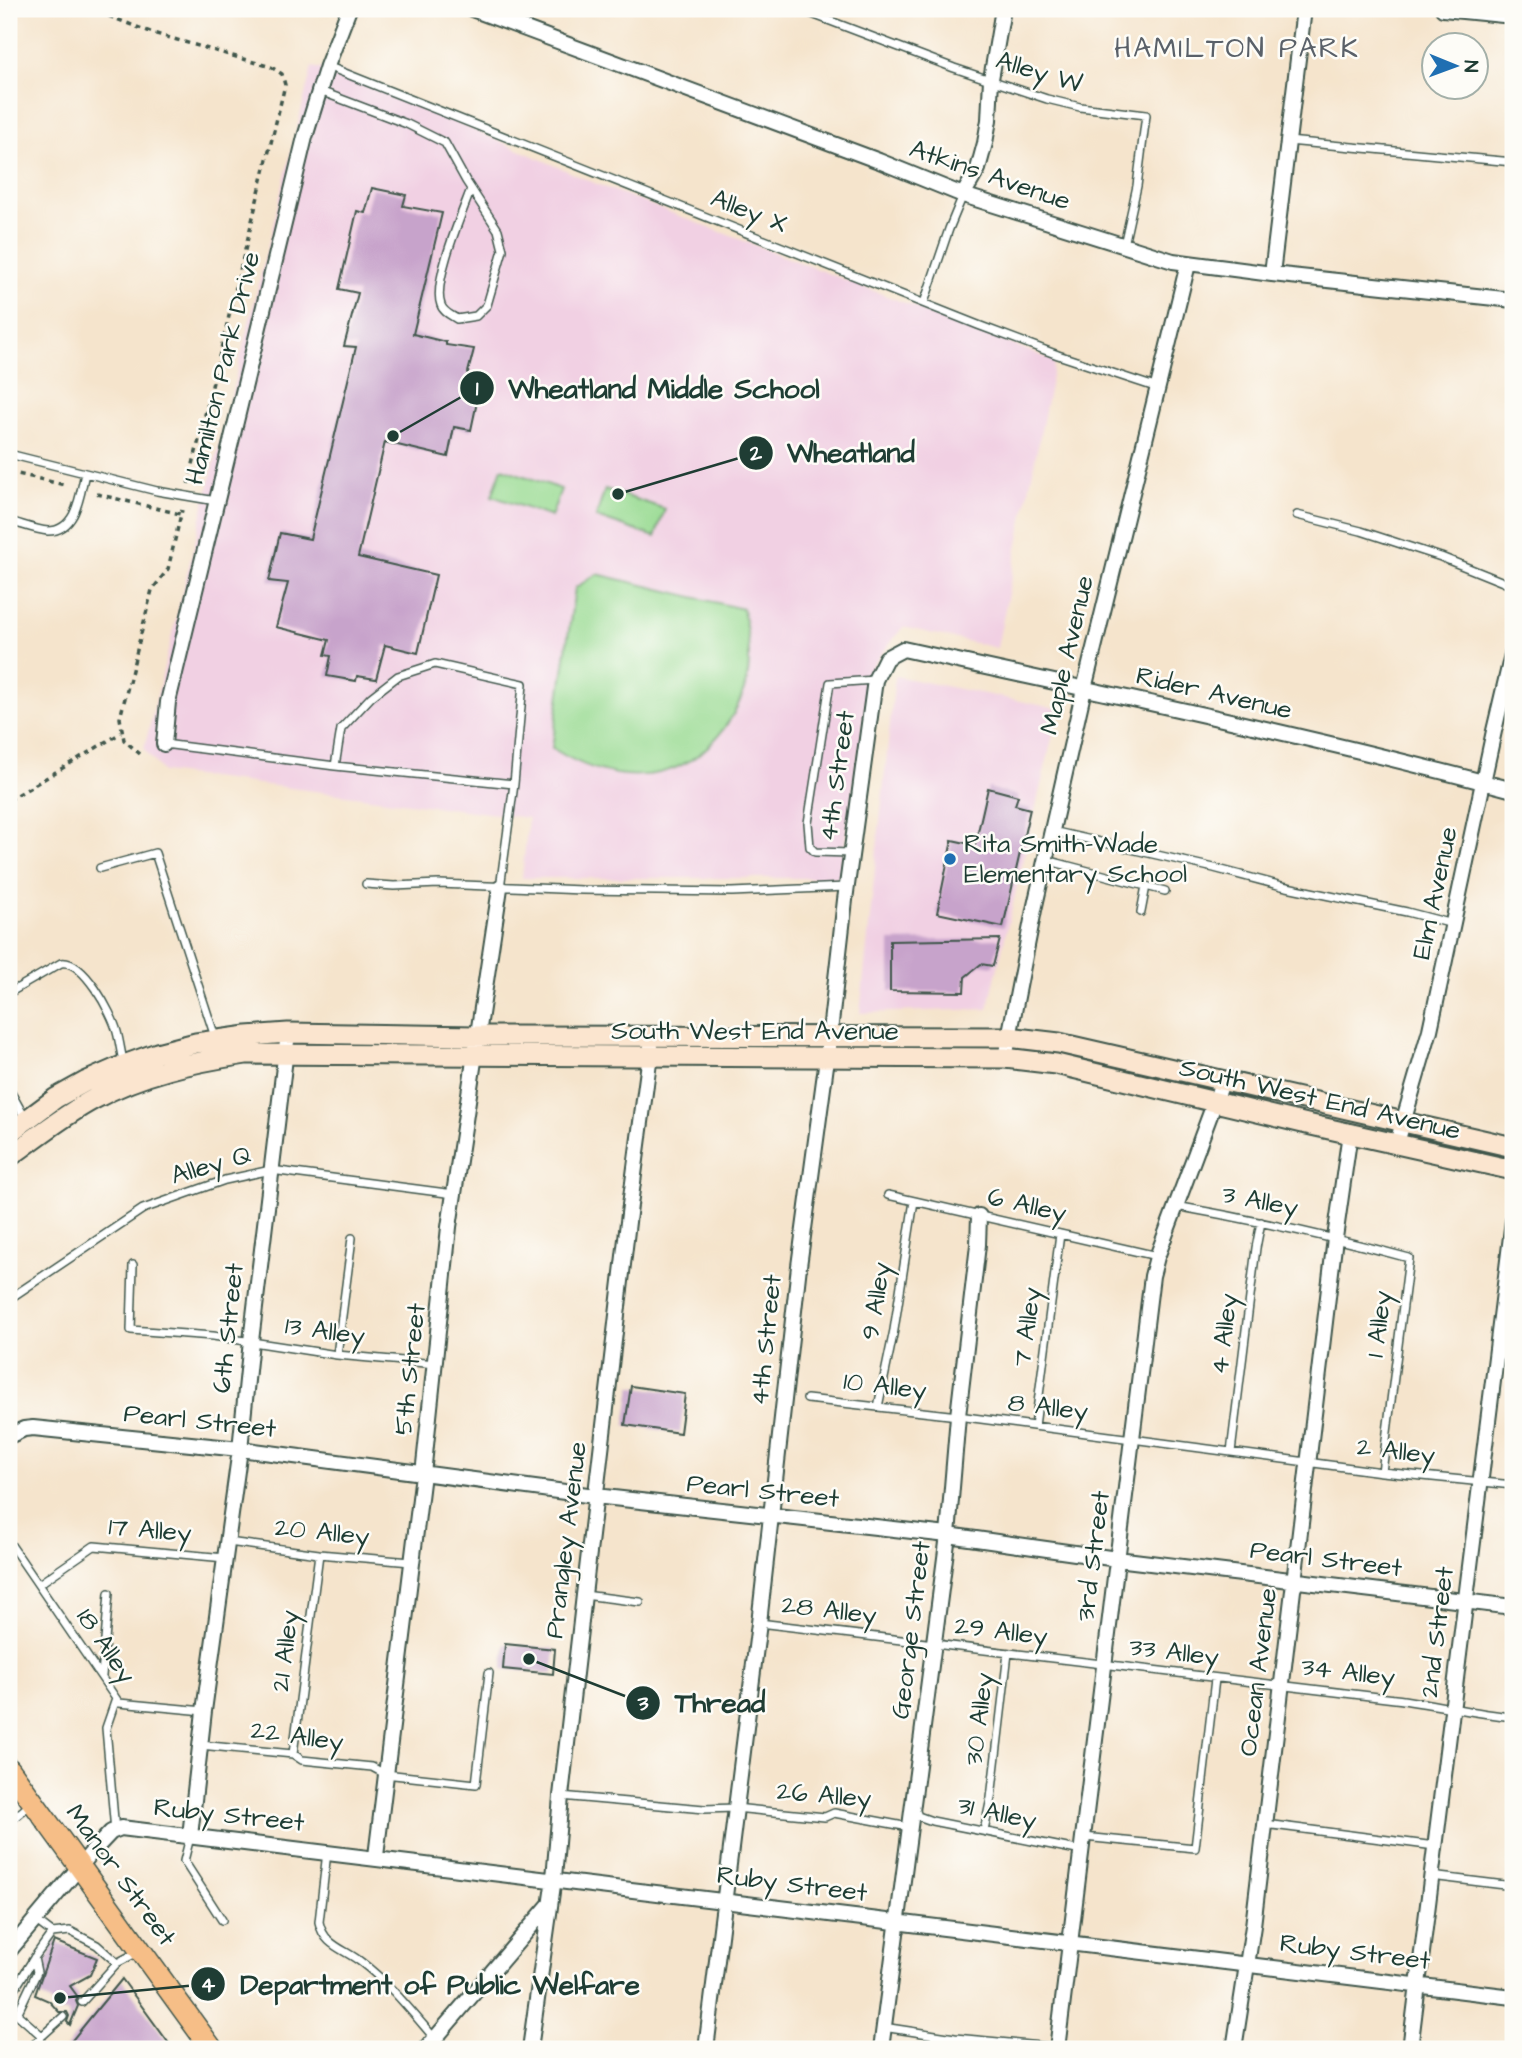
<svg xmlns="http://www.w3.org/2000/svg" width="1522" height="2058" font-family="'Architects Daughter',sans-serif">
<rect width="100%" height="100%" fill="#fdfcf7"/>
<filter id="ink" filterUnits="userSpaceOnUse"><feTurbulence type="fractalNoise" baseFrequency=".0143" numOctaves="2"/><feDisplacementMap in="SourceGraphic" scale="14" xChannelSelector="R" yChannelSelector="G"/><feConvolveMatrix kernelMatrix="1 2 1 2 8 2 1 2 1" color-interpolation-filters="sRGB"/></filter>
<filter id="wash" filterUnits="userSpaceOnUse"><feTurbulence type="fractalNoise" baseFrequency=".00686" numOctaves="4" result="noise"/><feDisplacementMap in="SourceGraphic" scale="28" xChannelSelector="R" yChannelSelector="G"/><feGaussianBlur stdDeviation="1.57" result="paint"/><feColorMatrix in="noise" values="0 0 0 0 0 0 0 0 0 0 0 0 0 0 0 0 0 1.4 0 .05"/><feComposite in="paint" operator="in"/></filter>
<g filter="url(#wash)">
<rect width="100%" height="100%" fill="#f5e4cc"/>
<path fill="#f1d0e3" d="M312,67L347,74L599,185L1055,361L997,648L903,627L872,666L839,878H522L528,818L163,772L144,749Z
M895,676L1059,709L988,1009L860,1013Z"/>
<path fill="#97da91" stroke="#5b8c62" stroke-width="2" d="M502,468L561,489L551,517L492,496Z
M605,489L665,509L655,537L596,517Z
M597,574L743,609C747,630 751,652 748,673C744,697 733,718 718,736C672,790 607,783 552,748L575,588Z"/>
<g id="blocks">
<path fill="#c7a3cb" d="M372,188L406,195L403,206L442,213L413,334L446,342V345L474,349L466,380L481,383L471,430L454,427L448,457L385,442L358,557L436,575L418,653L385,645L376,679L357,676L356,681L327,676L331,656L325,655L329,640L276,627L288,583L269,581L280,533L310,539L356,347L344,346L358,293L339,289L357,211L365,213Z
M988,788L1018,796L1015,805L1030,809L1003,927L937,913L952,840L975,845Z
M1000,939L993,966L981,964L965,977L964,992L890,991V941Z
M631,1386L685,1394L680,1433L625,1425Z
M505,1644L555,1649L553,1674L503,1669Z
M54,1941L97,1958L90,1975L70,1986L78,1997L76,2001L78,2006L70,2025L67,2022L69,2016L67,2012H59L49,2001L35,1995Z
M122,1979L173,2049H65L99,2007Z"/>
</g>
</g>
<g filter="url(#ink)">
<use href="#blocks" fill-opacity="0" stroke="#3f564b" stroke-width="2"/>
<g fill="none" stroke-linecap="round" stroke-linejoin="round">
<defs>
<path id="lane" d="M799,9L954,68L1047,99L1080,107L1146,115L1137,186L1124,245
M327,66L978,325L1058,355L1158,388
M320,91L407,124L445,143L466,181L498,230L503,250L487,305L476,316L457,319C451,315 443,312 441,305C432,283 462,213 471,189
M1288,141L1513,162
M924,303L949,229L963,195
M9,454L157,491L216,501
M1297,515L1361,531L1441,557L1513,586
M9,521C21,524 36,530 48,531C77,531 80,494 85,473
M164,744L335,766L514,784L500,888
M335,766L341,729L371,697L398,676L435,664L523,684L514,784
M1052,831L1214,868L1282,886L1407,912L1453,924
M851,853L815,852L810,847L808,823L830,683L875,680
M1046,860L1165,891
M100,868L155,853L216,1040
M366,884L394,886L439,884L582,890L732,892L846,887
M1141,912L1146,886
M9,993L61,963C83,959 112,1013 117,1032C120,1043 121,1054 124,1065
M9,1089L25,1118
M888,1195L1157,1256
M1176,1206C1255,1220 1332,1237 1409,1258L1382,1472
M133,1265L131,1330L213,1336L337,1355L436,1364
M9,1299L143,1209L225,1180L271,1170L454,1194
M1497,1354L1513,1357
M337,1355L352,1238
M807,1399L958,1416L1382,1472L1513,1485
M878,1407L894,1330L914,1201
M1035,1426L1060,1234
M1231,1452L1256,1248L1261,1222
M9,1542L119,1703L204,1711
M228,1542L319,1554L411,1562
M39,1584L94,1546L225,1558
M584,1595L640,1602
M759,1623L1395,1699C1435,1704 1473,1713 1513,1717
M102,1676L109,1593
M200,1745L293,1754L302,1760L372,1767L385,1774L476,1784L489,1673
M293,1754L319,1554
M561,1796L704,1809L735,1808L825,1817L834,1813L909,1827
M916,1811L918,1816L932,1821L1082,1851
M9,1822L32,1803
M1265,1824L1435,1846
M115,1831L106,1728L116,1699
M984,1831L991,1798L1008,1653
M190,1837L184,1861L222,1920
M1084,1837L1195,1848L1215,1679
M327,1852L319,1922C324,1946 343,1948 361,1962C393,1986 417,2019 444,2049
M1431,1876L1513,1886
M35,1920L52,1933L70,1931L97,1945L117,1963
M9,1998L34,1958L52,1933
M82,2002L117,1963L138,1952
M9,2007L42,2036L30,2049
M17,2014L37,1972L34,1958
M883,2027L955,2038L1073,2049
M42,2036L63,2017
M954,2049L955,2038"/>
<path id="street" d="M472,9L879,161L963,195L1173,261L1272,274L1513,300
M1443,9L1513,16
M963,195L978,169L985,143L989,120L991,79L1003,9
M1272,274L1304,9
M164,744L168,702L305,137L327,66L349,9
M1005,1058L1034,910L1084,689L1188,264
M1397,1143L1430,1030L1494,731L1513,650
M9,1436L24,1429L33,1428L240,1449L595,1496L948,1535L1117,1559L1513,1607
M190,1836L204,1711L240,1449L251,1341L288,1033
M376,1856L423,1474L449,1227L500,888
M9,1951L92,1852L111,1832L121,1828C585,1881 1049,1938 1513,1997
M426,2049L550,1904
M530,2049L554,1878L561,1796L584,1595L630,1205L651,1047
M706,2049L759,1623L799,1266L827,1058L845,900L875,680L886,658L903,649C1107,694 1312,736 1513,790
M881,2049L948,1535L958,1416L978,1245L979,1216
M1057,2049L1152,1276L1157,1257L1223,1080
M1234,2049L1253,1926L1335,1238L1350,1133
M1410,2049L1513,1220"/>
<path id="secondary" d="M9,1133L56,1098L85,1082L124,1065L157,1053L196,1043L247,1036L288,1033L476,1036L1008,1037L1059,1043L1513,1147
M9,1157C37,1137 64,1115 94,1099C142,1073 193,1062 246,1054L1005,1058L1056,1064L1307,1124L1513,1170"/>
<path id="primary" d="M9,1769L212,2049"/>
</defs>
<use href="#lane" stroke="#3f564b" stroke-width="10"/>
<use href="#street" stroke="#3f564b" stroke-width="18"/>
<use href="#secondary" stroke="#3f564b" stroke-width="23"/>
<use href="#primary" stroke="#3f564b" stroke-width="24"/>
<path stroke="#3f564b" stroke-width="3.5" stroke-dasharray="5 5" stroke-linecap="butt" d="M90,9L153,33L271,67L282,74L285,85L188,485
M9,472L65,485
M97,494L180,514
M140,754L124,740L120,718L152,590L168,569L182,510
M9,800L121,733"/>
<use href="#lane" stroke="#fff" stroke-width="7"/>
<use href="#street" stroke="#fff" stroke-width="14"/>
<use href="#secondary" stroke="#fbe5cf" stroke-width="19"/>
<use href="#primary" stroke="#f6be87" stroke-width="21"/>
</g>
</g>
<circle fill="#1f6fb2" stroke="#fdfcf7" stroke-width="2.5" cx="950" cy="859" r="7"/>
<g text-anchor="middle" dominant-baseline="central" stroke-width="5" stroke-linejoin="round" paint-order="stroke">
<g font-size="26" fill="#1f3d34" stroke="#fdfcf7">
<text transform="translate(1039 72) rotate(17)">Alley W</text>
<text transform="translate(990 175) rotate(19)">Atkins Avenue</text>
<text transform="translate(749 211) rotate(21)">Alley X</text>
<text transform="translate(223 368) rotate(-76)">Hamilton Park Drive</text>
<text transform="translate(1067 655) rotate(-77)">Maple Avenue</text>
<text transform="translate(1214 693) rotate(13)">Rider Avenue</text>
<text transform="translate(837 776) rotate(-82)">4th Street</text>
<text transform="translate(1435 893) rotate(-78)">Elm Avenue</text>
<text x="755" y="1031">South West End Avenue</text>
<text transform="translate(1320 1099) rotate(13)">South West End Avenue</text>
<text transform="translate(211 1165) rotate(-16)">Alley Q</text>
<text transform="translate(1260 1201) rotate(11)">3 Alley</text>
<text transform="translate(1027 1205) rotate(13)">6 Alley</text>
<text transform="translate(876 1301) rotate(-81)">9 Alley</text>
<text transform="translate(1379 1324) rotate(-83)">1 Alley</text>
<text transform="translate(1027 1327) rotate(-82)">7 Alley</text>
<text transform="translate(228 1328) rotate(-84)">6th Street</text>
<text transform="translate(325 1331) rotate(8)">13 Alley</text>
<text transform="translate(1224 1334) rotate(-83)">4 Alley</text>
<text transform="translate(766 1340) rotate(-84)">4th Street</text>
<text transform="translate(410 1369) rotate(-84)">5th Street</text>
<text transform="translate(885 1386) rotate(7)">10 Alley</text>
<text transform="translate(1048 1407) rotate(7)">8 Alley</text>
<text transform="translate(200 1421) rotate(6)">Pearl Street</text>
<text transform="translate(1396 1451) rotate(7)">2 Alley</text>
<text transform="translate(763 1491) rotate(6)">Pearl Street</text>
<text transform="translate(150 1530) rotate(5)">17 Alley</text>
<text transform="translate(322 1532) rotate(6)">20 Alley</text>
<text transform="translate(566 1540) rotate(-83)">Prangley Avenue</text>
<text transform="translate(1093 1556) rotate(-83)">3rd Street</text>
<text transform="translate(1326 1559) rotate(7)">Pearl Street</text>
<text transform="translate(829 1610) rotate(7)">28 Alley</text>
<text transform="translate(911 1630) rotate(-83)">George Street</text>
<text transform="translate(1001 1631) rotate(7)">29 Alley</text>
<text transform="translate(1437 1632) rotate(-83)">2nd Street</text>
<text transform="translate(106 1646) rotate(56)">18 Alley</text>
<text transform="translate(285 1651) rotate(-83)">21 Alley</text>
<text transform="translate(1174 1652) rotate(7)">33 Alley</text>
<text transform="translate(1258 1672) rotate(-83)">Ocean Avenue</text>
<text transform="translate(1348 1672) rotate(7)">34 Alley</text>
<text transform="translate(979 1719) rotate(-83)">30 Alley</text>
<text transform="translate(297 1736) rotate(8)">22 Alley</text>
<text transform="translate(824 1795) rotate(5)">26 Alley</text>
<text transform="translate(997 1813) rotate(12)">31 Alley</text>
<text transform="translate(229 1815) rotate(6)">Ruby Street</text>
<text transform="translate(121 1875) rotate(54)">Manor Street</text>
<text transform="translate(792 1884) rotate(7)">Ruby Street</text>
<text transform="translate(1355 1952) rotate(7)">Ruby Street</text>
</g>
<g font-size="26" fill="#1f3d34" stroke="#fdfcf7" text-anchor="start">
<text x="964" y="844">Rita Smith-Wade<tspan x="964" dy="30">Elementary School</tspan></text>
</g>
<g font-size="28" letter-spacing="2" fill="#5a6169" stroke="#fdfcf7">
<text x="1237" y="48">HAMILTON PARK</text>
</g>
</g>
<path fill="none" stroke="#1f3d34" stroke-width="2.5" d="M393 436L477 388M618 494L756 453M529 1659L643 1703M60 1998L208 1984"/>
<g fill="#1f3d34" stroke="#fdfcf7" stroke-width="2.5">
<circle cx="393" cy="436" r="7"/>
<circle cx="618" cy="494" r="7"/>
<circle cx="529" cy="1659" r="7"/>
<circle cx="60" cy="1998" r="7"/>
<circle cx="477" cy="388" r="18"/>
<circle cx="756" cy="453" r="18"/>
<circle cx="643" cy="1703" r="18"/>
<circle cx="208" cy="1984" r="18"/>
</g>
<g font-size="21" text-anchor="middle" font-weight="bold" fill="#fff">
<text x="477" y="395">1</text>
<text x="756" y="460">2</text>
<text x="643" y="1710">3</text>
<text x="208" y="1992">4</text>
</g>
<g font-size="28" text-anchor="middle" font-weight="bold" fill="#1f3d34" stroke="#fdfcf7" stroke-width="5" stroke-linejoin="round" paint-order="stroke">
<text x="664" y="398">Wheatland Middle School</text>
<text x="851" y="462">Wheatland</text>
<text x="720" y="1712">Thread</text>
<text x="440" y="1994">Department of Public Welfare</text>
</g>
<rect width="1522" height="2058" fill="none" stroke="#fdfcf7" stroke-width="35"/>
<g transform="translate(1455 66) rotate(91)"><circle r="33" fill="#fdfcf7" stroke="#a4b0a9" stroke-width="2"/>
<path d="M0-5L12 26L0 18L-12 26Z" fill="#1f6fb2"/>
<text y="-10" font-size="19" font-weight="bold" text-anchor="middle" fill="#1f3d34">N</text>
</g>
</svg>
